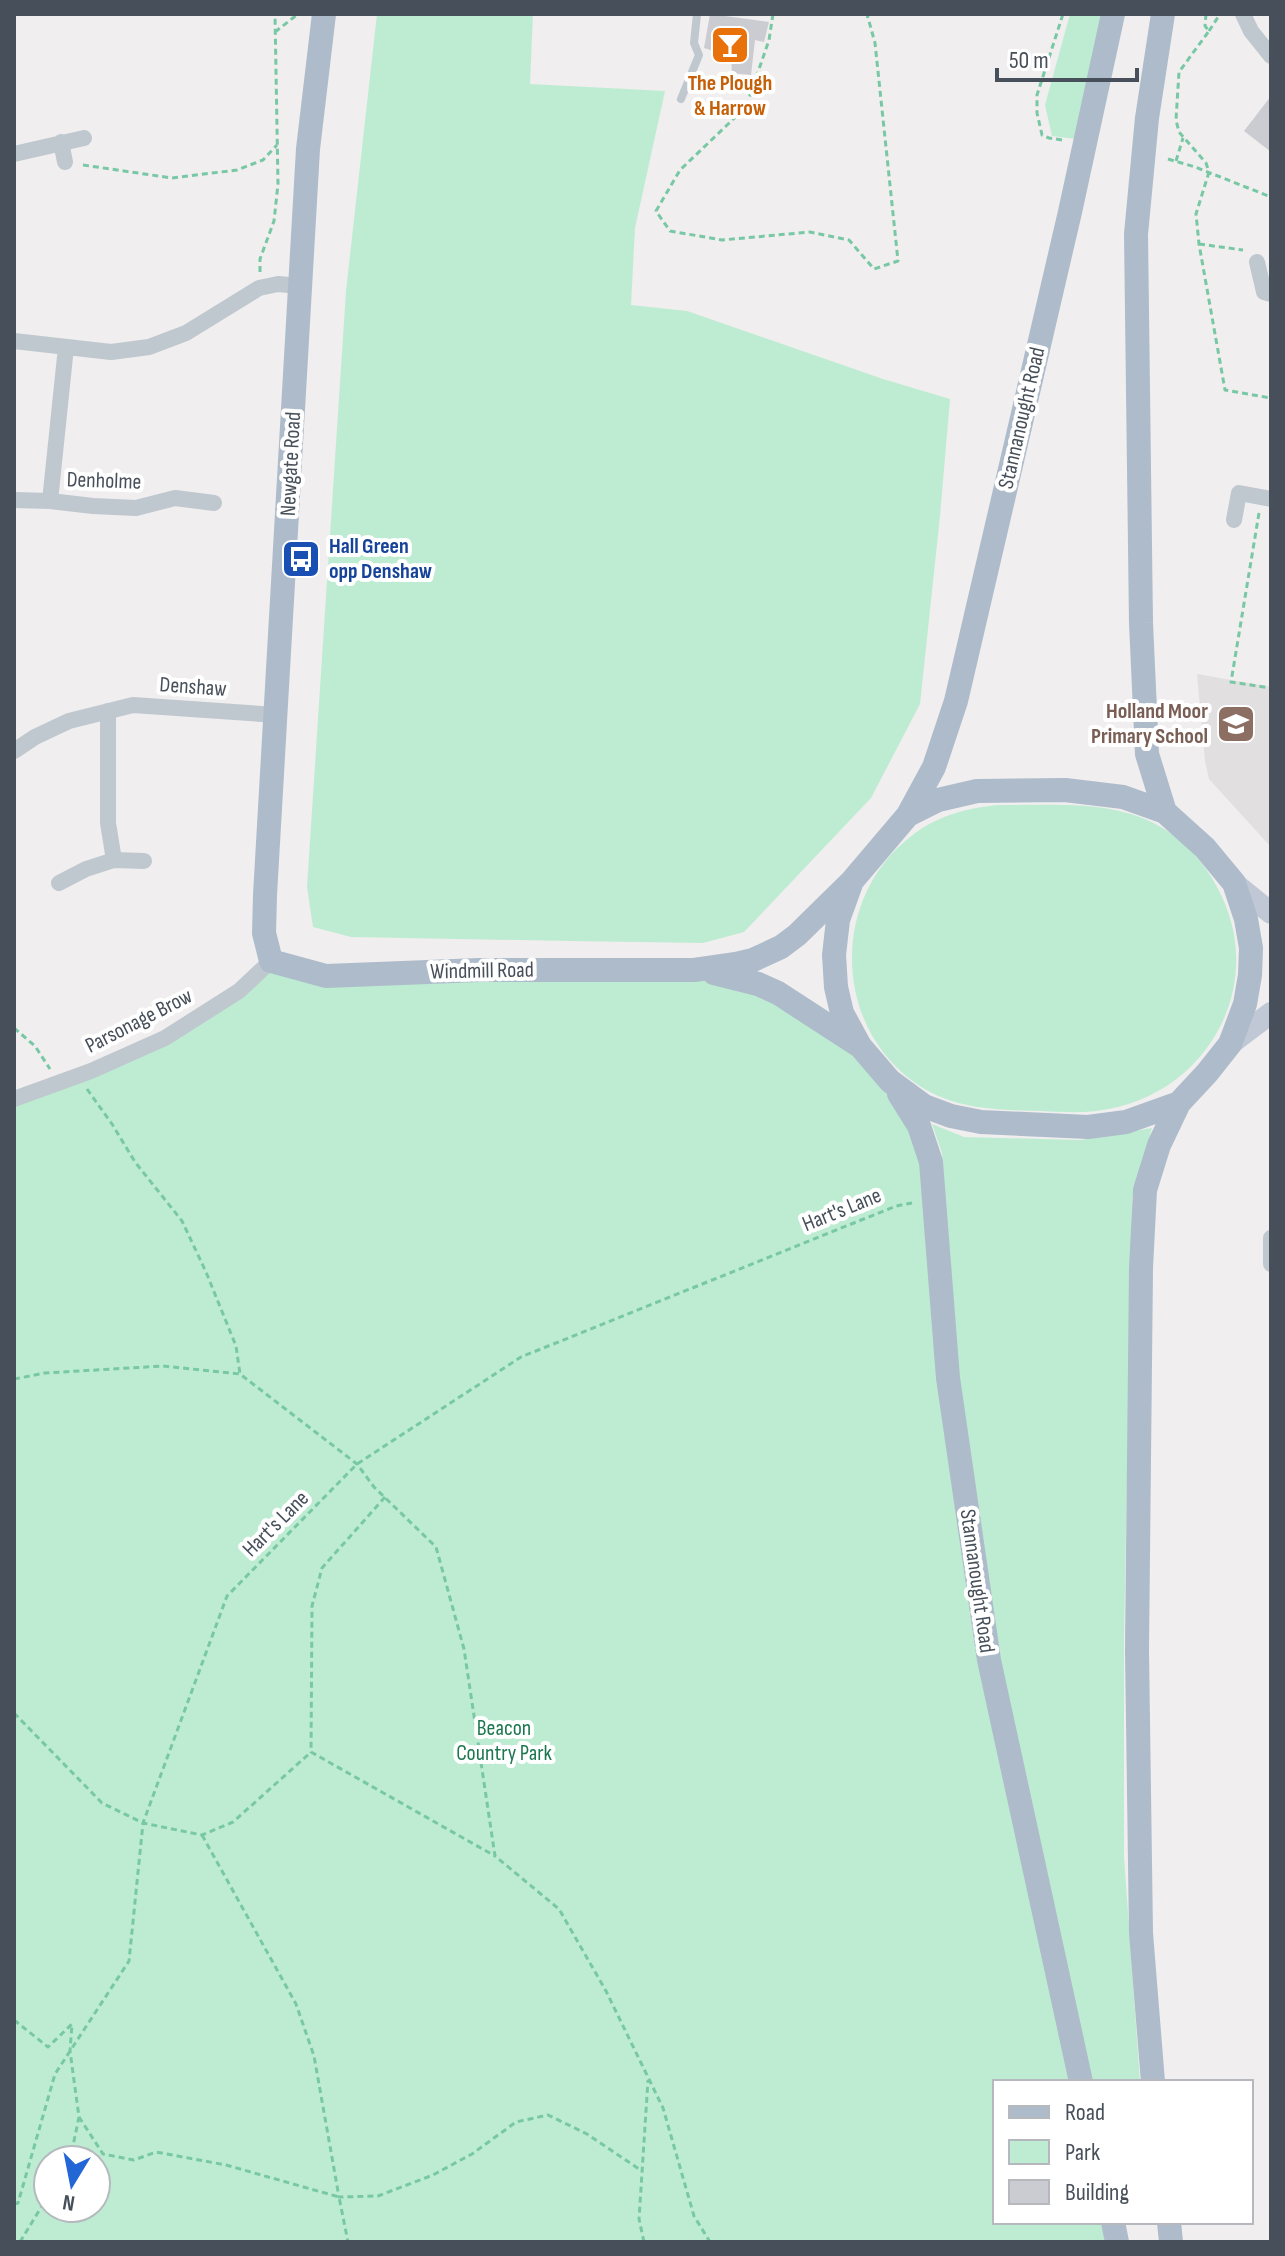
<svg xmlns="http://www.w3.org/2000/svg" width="1285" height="2256" font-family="'Sofia Sans Condensed',sans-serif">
<rect width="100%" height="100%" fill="#f0eeee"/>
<path fill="#e1dfdf" d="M1197,674L1271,687V847L1209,779L1205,761Z"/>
<path fill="#beecd2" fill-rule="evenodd" d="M377,14H533L530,84L665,91L635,228L631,305L687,311L883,379L950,399L940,516L920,704L871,798L744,932L703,943L571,941L351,937L313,927L307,887L346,291Z
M1070,14H1104L1076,139L1052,136L1045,105Z
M999,805C1052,806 1111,799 1159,826C1184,840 1204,862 1217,887C1271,985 1205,1099 1096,1111C1079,1113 1060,1112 1042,1111C998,1110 952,1110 914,1082C833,1024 831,899 910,837C936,816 966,808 999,805Z
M271,961L301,971L737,978L860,1046L919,1126L989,1660L1081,2082H995V2222H1113L1117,2242H14V1099L165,1038ZM48,2160H96V2208H48Z
M932,1124L964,1137L1080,1140L1152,1128L1132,1199L1124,1641V1856L1140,2082H1092L994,1639L960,1406L942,1153Z"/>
<path fill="#cbccd2" d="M710,14L769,22L764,42L755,40L751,75L732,73L731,56L704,48Z
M1271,96V152L1244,131Z"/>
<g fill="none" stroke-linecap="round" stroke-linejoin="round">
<path stroke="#78c8a5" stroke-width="3" stroke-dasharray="6 4" stroke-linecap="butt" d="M773,14L769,40L746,107L680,170L656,211L670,231L722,240L810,232L849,240L874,269L898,261L875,43L867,14
M1206,14L1205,26L1209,31L1179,72L1176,120L1179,132L1206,163L1209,172L1196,214L1199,244L1225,390L1271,398
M1209,31L1220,14
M275,32L298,14
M1062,140L1049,138L1042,135L1037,113V95L1063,14
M1168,159L1195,167L1271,197
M1176,161L1183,138
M83,165L172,178L237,170L263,160L277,145
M1199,244L1243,250
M260,272V259L274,221L278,184L275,14
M1259,513L1231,682L1271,688
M14,1028L35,1046L50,1069
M87,1089L112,1124L135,1162L182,1221L206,1272L236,1346L240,1374
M14,1379L45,1373L163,1366L240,1374L357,1464L374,1487L436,1547L464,1649L495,1856L559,1909L606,1991L663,2108L694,2216L710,2242
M385,1497L322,1568L312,1606L311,1752L495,1856
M14,1713L102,1803L143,1823L202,1835L233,1822L310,1753
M202,1835L296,2004L314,2056L339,2197L378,2196L433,2175L472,2154L516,2122L548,2115L587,2134L642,2171
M14,2020L48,2047L72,2024L70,2051L79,2117L70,2160
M79,2117L103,2154L134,2160L156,2152L226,2165L339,2197L348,2242
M14,2204L18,2203L55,2074L129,1961L143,1823L227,1596L357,1464L521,1357L896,1206L912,1203
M20,2242L48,2196
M644,2242L639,2219L648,2080"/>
<path stroke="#bfc7cf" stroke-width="8" d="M681,99L699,55L694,43L697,14"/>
<path stroke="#bfc7cf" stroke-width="16" d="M1243,14L1251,31L1271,56
M61,142L65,162
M14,154L84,138
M1257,262L1264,292L1271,294
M14,341L111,352L149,347L186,333L259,288L278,284L300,286
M66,347L50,501L93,506L136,508L175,498L214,503
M14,500L50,501
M1234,520L1239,493L1271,499
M108,711V823L114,860
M14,751L35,737L69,721L133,705L277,715
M59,883L86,869L114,860L144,861
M14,1099L91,1071L165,1038L239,991L271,961
M1271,1238V1264"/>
<path stroke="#bfc8d4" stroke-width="22" d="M1234,883L1271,913
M1230,1044L1271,1013"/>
<path stroke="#aebbcb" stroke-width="24" d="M324,14L308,149L265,895L264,933L271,961L326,976L479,970H694L736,964L753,960L781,947L797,935L852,881
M1163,14L1147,118L1136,234L1141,623L1147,754L1165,812
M1065,790L1123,797L1165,812L1205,848L1234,883L1246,919L1251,948L1250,975L1245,1004L1230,1044L1207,1073L1179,1103L1126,1122L1088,1127L981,1122L951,1116L924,1106L890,1081L860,1046L842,1013L836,987L834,955L838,920L852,881L908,815L938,800L977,791Z
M908,815L934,767L956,701L1070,212L1113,14
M714,973L758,984L778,993L858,1045
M899,1094L919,1126L931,1162L948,1378L989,1660L1081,2082
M1153,2082L1141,1933L1137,1650L1141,1268L1145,1190L1159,1145L1179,1103
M1113,2222L1117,2242
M1169,2222L1171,2242"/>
</g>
<defs>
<symbol id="bar-square" viewBox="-11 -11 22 22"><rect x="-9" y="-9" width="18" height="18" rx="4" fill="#e8710a" stroke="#fff"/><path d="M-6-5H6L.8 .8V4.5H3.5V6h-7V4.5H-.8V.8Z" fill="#fff"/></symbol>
<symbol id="bus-square" viewBox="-11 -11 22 22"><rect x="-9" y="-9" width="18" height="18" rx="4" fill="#1a4fb4" stroke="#fff"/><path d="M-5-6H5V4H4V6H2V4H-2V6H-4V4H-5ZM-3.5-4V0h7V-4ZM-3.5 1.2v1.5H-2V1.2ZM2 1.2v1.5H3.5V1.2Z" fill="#fff"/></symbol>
<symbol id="school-square" viewBox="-11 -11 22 22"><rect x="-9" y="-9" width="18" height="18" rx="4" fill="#8d6e63" stroke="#fff"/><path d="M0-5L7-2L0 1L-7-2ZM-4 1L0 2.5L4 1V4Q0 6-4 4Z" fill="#fff"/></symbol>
</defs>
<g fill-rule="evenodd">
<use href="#bar-square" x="708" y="23" width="44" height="44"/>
<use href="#bus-square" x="279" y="537" width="44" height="44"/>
<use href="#school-square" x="1214" y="702" width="44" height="44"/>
</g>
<g text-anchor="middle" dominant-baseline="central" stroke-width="8" stroke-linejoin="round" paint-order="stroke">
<g font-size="22" font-weight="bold" fill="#c56008" stroke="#fff">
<text x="730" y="83">The Plough<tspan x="730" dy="25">&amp; Harrow</tspan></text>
</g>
<g font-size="22" fill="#47505a" stroke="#fff">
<text transform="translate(1022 418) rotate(-77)">Stannanought Road</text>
<text transform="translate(291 464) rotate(-87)">Newgate Road</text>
<text transform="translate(104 481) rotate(2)">Denholme</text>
<text transform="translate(193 687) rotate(4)">Denshaw</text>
<text transform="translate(482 971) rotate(-1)">Windmill Road</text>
<text transform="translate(139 1021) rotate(-27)">Parsonage Brow</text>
<text transform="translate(842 1210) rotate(-22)">Hart's Lane</text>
<text transform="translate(276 1524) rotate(-45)">Hart's Lane</text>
<text transform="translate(977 1581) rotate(82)">Stannanought Road</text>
</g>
<g font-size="22" font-weight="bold" fill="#164399" stroke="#fff" text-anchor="start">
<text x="329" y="546">Hall Green<tspan x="329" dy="25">opp Denshaw</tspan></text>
</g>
<g font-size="22" font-weight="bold" fill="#785e54" stroke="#fff" text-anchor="end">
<text x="1208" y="711">Holland Moor<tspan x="1208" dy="25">Primary School</tspan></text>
</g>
<g font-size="22" fill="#1c774f" stroke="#fff">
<text x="504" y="1728">Beacon<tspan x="504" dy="25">Country Park</tspan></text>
</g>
</g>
<rect width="1285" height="2256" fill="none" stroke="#47505a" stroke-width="32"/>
<rect x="993" y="2080" width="260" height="144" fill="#ffffff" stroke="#b5b9bd" stroke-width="2"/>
<rect x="1009" y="2106" width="40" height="12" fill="#aebbcb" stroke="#b5b9bd" stroke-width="2"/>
<text x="1065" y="2120" font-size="24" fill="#47505a">Road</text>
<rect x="1009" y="2140" width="40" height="24" fill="#beecd2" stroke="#b5b9bd" stroke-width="2"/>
<text x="1065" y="2160" font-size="24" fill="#47505a">Park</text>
<rect x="1009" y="2180" width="40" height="24" fill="#cbccd2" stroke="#b5b9bd" stroke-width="2"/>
<text x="1065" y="2200" font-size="24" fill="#47505a">Building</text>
<g transform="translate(72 2184) rotate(190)"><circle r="38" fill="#ffffff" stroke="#b5b9bd" stroke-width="2"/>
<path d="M0-6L14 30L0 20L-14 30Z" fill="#2366d5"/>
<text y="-12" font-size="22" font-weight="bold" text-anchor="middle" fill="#47505a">N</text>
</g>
<path d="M997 68v12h140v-12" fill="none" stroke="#47505a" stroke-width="4"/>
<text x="1009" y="68" font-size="24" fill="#47505a" stroke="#ffffff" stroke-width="6" paint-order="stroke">50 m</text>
</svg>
